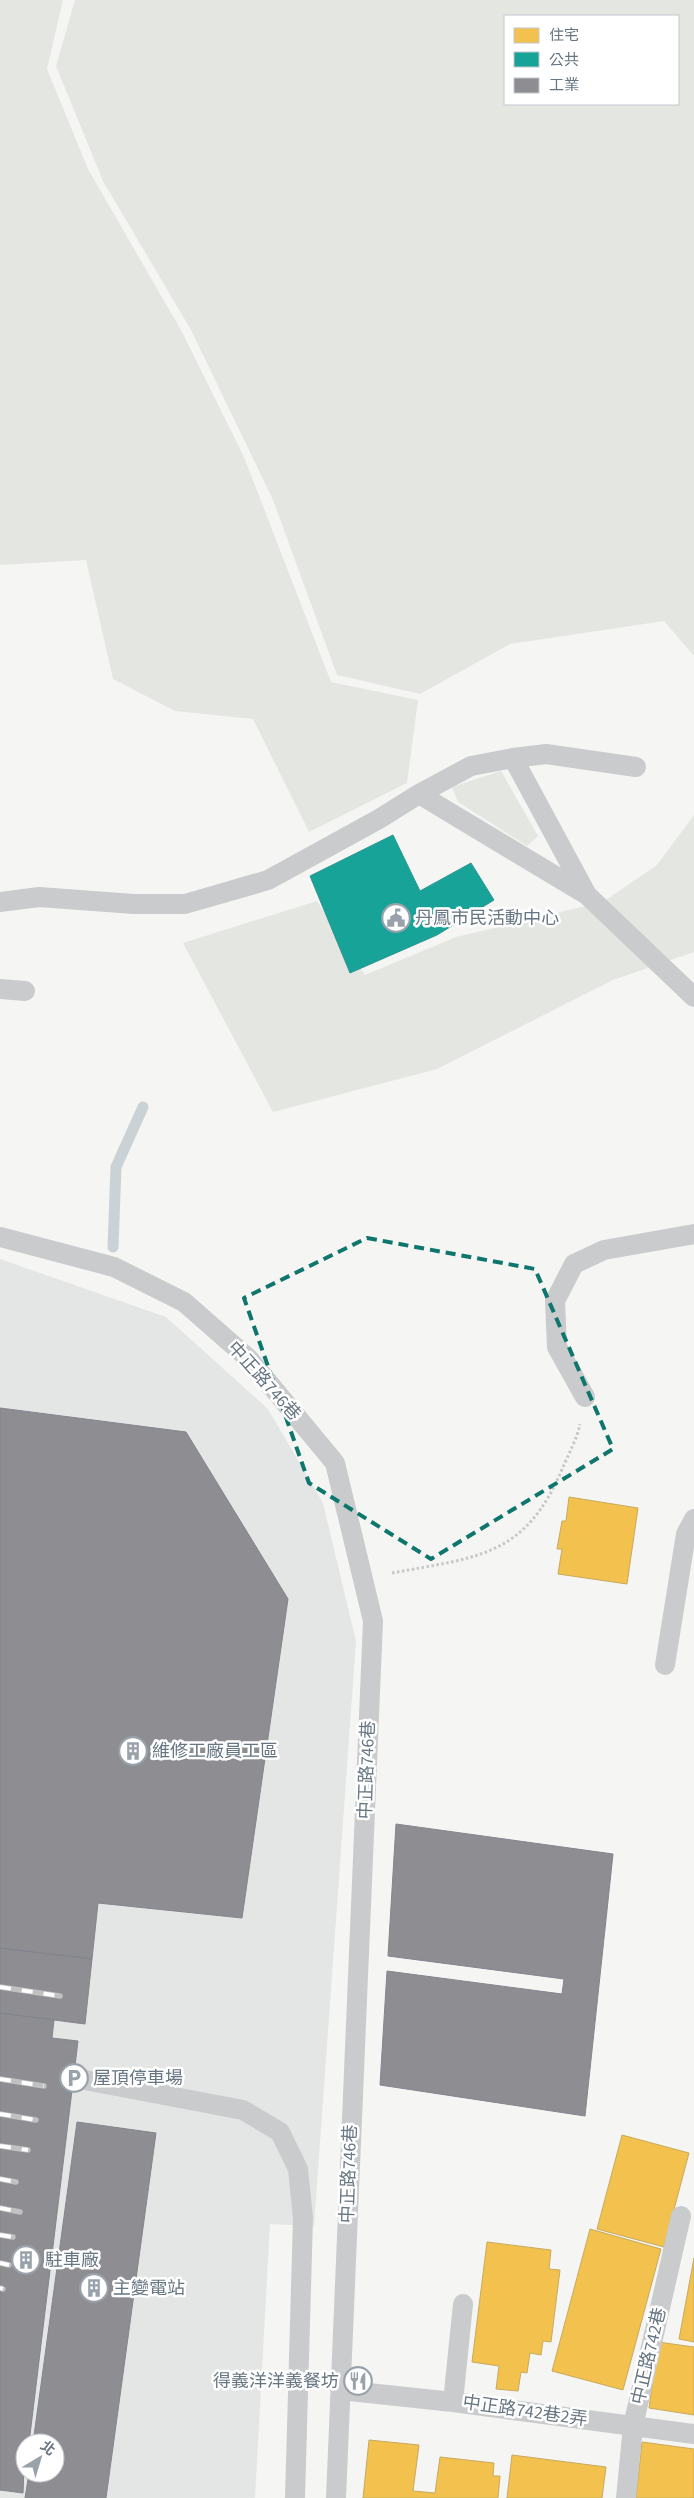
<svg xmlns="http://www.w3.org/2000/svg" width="694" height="2498" font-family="'Source Sans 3','Noto Sans TC',sans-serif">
<rect width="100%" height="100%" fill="#f5f5f4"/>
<path fill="#e4e5e5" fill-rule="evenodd" d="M0,1259L166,1317L268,1409L323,1503L356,1641L314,2226L270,2224L255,2498H0ZM25,2443H55V2473H25Z"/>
<path fill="#e4e7e1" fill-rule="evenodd" d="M0,0H63L47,69L88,169L182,332L244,457L331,682L418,700L407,783L309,832L253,719L175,711L113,679L86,560L0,565Z
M75,0H694V656L664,621L510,644L420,694L337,675L273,500L191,330L103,181L56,66ZM505,16H678V104H505Z
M501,771L538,836L527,846L458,802L452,787Z
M694,815V952L613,980L437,1069L273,1112L183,943L317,901L365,975L456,937L603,902L657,865Z"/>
<path fill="#f2c14e" stroke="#c8aa5e" d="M569,1497L638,1508L627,1584L558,1574L562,1549H557L562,1521H566Z
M622,2135L689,2153L664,2247L597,2229Z
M590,2229L661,2249L623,2390L552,2371Z
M487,2242L551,2250L549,2269L560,2270L551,2342L543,2341L541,2355L530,2353L527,2373L521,2372L518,2391L496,2389L499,2366L472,2362Z
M694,2258V2342L679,2339Z
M658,2342L694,2347V2415L649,2408Z
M369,2440L419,2445L413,2491L435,2493L440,2457L494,2463L493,2476H500L498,2498H363Z
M642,2442L694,2449V2498H636Z
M512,2455L606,2467L602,2498H507Z"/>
<path fill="#17a398" stroke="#2f9692" d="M393,835L420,891L471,863L494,900L437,935L350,973L310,876Z"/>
<path fill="#8d8d92" stroke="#82868e" d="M0,1408L186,1432L288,1599L242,1918L98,1903L92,1959L0,1948Z
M396,1824L613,1854L585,2116L380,2085L387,1971L562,1994L564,1979L388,1956Z
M0,1948L92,1959L85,2024L0,2013Z
M0,2013L54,2020L52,2038L78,2041L29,2443H25L23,2493L0,2490Z
M77,2122L156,2133L106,2498H25L29,2473H55V2443H33Z"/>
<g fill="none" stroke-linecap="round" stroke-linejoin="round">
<path stroke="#cbd2d5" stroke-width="11" d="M113,1247L116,1167L143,1107"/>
<path stroke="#c7c8c9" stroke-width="3" stroke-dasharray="2.5 2.5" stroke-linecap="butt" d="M392,1573C478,1557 526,1557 563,1467C569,1453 577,1439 580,1424"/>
<path stroke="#cacbcc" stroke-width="20" d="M513,758L587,895
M419,794L471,766L513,758L546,754L636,767
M0,902L39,897L134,904H185L268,880L379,819L419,794L587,895L694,997
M0,989L25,991
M0,1237L114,1267L184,1302L249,1359L335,1463L373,1621L336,2498
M585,1397L557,1347L555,1301L574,1264L604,1250L694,1234
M665,1665L686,1534L694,1519
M74,2078L243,2110L280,2132L298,2169L303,2218L295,2498
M340,2390L453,2402L694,2434
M453,2402L463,2304
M626,2498L633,2426L681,2216"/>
<defs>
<path id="rail" d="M0,1987L60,1996
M0,2079L44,2086
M0,2114L36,2120
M0,2146L28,2150
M0,2179L16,2182
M0,2208L20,2212
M0,2235L13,2237
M0,2263L9,2265
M0,2288L3,2289"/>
</defs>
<use href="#rail" stroke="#c0c1c2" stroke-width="5.5"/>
<use href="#rail" stroke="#fff" stroke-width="4" stroke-dasharray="11" stroke-linecap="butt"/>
</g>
<path fill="none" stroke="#0f766e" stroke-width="4" stroke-dasharray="10 6" stroke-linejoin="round" d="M367,1238L535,1269L613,1449L431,1559L309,1483L244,1298Z"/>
<defs>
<symbol id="civic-ring" viewBox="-11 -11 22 22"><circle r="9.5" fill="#fff" stroke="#99a2ab" stroke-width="1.5"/><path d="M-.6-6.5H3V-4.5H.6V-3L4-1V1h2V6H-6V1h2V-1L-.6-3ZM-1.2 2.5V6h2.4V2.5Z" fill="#99a2ab"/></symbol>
<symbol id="building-ring" viewBox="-11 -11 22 22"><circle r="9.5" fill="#fff" stroke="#99a2ab" stroke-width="1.5"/><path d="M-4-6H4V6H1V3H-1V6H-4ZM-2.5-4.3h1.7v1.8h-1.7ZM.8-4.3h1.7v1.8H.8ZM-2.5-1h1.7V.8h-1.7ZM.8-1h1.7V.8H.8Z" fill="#99a2ab"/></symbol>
<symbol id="parking-ring" viewBox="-11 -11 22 22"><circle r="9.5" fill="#fff" stroke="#99a2ab" stroke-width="1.5"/><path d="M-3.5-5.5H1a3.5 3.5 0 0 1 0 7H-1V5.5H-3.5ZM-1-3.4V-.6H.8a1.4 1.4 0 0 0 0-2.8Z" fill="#99a2ab"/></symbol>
<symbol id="restaurant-ring" viewBox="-11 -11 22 22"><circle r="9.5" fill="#fff" stroke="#99a2ab" stroke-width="1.5"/><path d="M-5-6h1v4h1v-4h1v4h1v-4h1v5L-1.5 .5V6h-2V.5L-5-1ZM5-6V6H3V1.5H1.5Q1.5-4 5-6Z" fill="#99a2ab"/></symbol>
</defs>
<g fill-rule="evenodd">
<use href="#civic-ring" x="380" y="902" width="32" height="32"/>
<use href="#building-ring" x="117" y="1735" width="32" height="32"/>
<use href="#parking-ring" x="58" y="2062" width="32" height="32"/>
<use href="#building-ring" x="10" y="2244" width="32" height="32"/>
<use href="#building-ring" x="78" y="2272" width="32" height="32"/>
<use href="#restaurant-ring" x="342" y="2365" width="32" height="32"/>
</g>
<g text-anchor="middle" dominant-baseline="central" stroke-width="5" stroke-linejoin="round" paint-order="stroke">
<g font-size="18" fill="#677683" stroke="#fff" text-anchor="start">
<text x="415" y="918">丹鳳市民活動中心</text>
<text x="152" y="1751">維修工廠員工區</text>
<text x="93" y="2078">屋頂停車場</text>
<text x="45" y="2260">駐車廠</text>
<text x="113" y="2288">主變電站</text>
<text x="339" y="2381" text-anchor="end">得義洋洋義餐坊</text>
</g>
<g font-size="18" fill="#677683" stroke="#fff">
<text transform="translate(264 1381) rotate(48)">中正路746巷</text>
<text transform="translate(367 1770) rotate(-88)">中正路746巷</text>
<text transform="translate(349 2174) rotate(-88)">中正路746巷</text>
<text transform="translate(649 2356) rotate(-77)">中正路742巷</text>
<text transform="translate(525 2411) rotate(8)">中正路742巷2弄</text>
</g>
</g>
<rect x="504" y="15" width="175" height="90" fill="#ffffff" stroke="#c2c8cd"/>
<rect x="514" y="28" width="25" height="15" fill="#f2c14e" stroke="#c2c8cd"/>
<text x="549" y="40" font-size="15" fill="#677683">住宅</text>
<rect x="514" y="52" width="25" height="15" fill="#17a398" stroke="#c2c8cd"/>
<text x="549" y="65" font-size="15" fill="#677683">公共</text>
<rect x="514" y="78" width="25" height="15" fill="#8d8d92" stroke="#c2c8cd"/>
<text x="549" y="90" font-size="15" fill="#677683">工業</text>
<g transform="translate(40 2458) rotate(38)"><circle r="24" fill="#ffffff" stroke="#c2c8cd"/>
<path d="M0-4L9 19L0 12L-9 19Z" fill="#99a2ab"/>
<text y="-8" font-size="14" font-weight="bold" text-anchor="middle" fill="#677683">北</text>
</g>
</svg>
